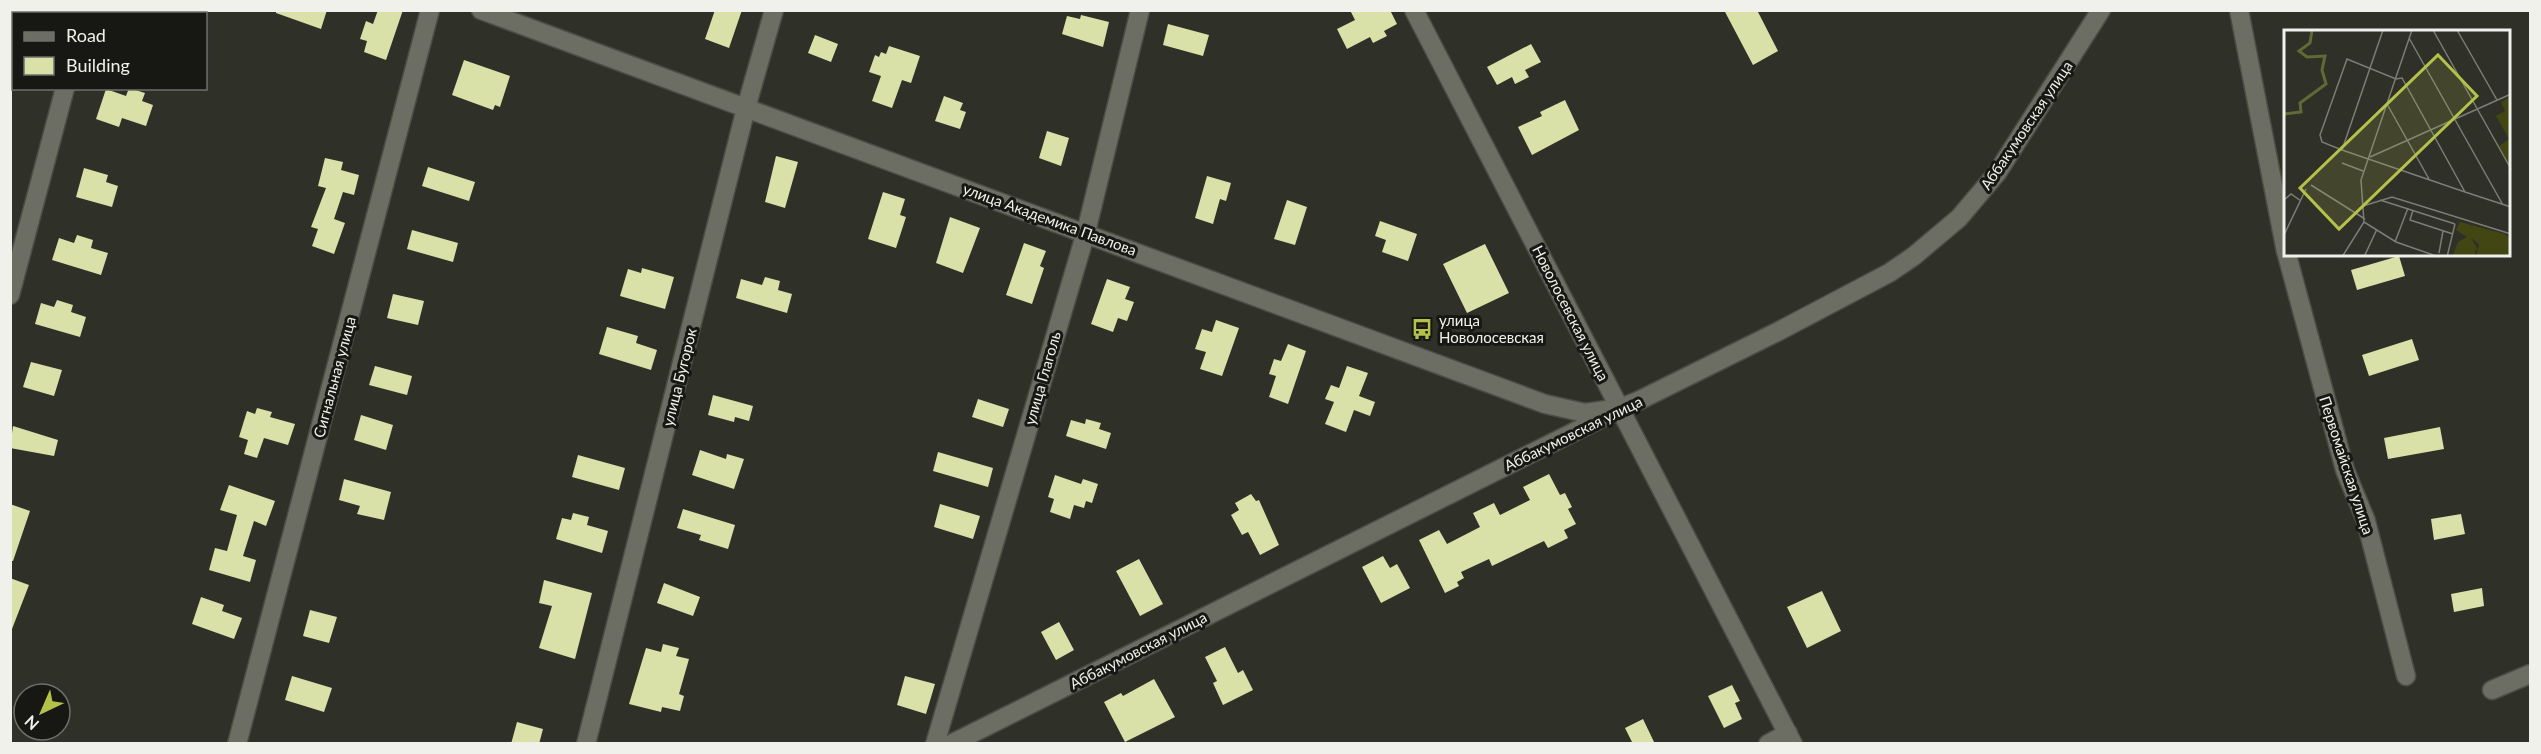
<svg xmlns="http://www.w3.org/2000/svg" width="2541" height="754" font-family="Lato,sans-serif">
<rect width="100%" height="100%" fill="#2f3028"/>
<path fill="#d9e1a8" d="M276,10H327L321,29L276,13Z
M378,10H403L386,60L364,52L367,41L360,39L366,21L373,24Z
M715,10H742L729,48L705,39Z
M1350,10H1390L1397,24L1384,31L1387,36L1373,43L1370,37L1347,49L1337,29L1355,20Z
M1724,10H1757L1778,51L1753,65Z
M1081,15L1109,22L1103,47L1062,34L1067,16L1080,19Z
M1168,24L1209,35L1203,56L1163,45Z
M815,35L838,44L831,62L808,53Z
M1531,44L1541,62L1525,70L1529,77L1515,84L1512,77L1497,85L1487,67Z
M889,46L920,56L911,83L902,80L892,108L872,101L881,76L869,72L875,55L879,57L881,52L886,54Z
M464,60L510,76L500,107L495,105L493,110L452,95Z
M129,88L145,93L142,101L153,105L146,126L122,118L119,127L96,119L106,89L126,96Z
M944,96L963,103L960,110L966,112L960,129L935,121Z
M1565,100L1579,130L1532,155L1518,127L1542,116L1540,112Z
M1047,131L1069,138L1061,166L1039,158Z
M776,156L798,162L785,208L765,202Z
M325,158L343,162L341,170L359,175L354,195L343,192L334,219L345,223L334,254L312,246L318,229L311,227L326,188L318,186Z
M428,167L475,182L469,201L422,186Z
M84,168L108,175L106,182L118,186L112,207L76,197Z
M1207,176L1231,183L1226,201L1220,199L1213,224L1195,218Z
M883,192L905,199L900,215L906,217L896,248L868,239Z
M1287,200L1307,207L1295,245L1274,239Z
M950,217L980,228L963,273L936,263Z
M1380,221L1417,234L1408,261L1382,252L1386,240L1375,236Z
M412,230L458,243L453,262L407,249Z
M77,235L93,240L91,248L108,253L101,275L52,260L59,238L74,243Z
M1024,243L1046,251L1040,266L1044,268L1032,304L1006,295Z
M1485,244L1509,293L1467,313L1443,264Z
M2399,256L2405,276L2357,290L2351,270Z
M642,268L674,277L665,309L620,296L628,269L641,273Z
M765,277L780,281L778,290L792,294L787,313L736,298L741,279L762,285Z
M1107,279L1130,287L1125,299L1134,302L1127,321L1118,318L1113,332L1091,324Z
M393,294L424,301L418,325L387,318Z
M57,300L73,305L71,312L86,317L80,337L35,324L41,303L54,307Z
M1216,320L1239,328L1222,376L1200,369L1206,352L1195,349L1202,329L1212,332Z
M607,327L638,336L636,343L657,350L651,370L599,354Z
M2412,339L2419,360L2369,376L2362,355Z
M1288,344L1306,351L1288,404L1269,397L1276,376L1269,374L1274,359L1281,361Z
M31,362L62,370L54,396L23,387Z
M375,366L412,376L407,395L369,385Z
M1347,366L1368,373L1359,396L1375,402L1370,416L1354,410L1346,432L1325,424L1334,402L1325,399L1331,385L1339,388Z
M713,395L753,406L749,421L735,417L734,422L708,415Z
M978,399L1009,409L1003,427L972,417Z
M257,408L272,412L270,417L295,424L288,445L264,438L257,458L244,454L248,440L239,437L247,411L255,414Z
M361,415L393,425L386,450L354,440Z
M1086,419L1101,423L1099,429L1111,433L1106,449L1066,436L1071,420L1085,424Z
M13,426L58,440L54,456L10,448Z
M2440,427L2444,449L2388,459L2384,438Z
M700,450L726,459L727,454L744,459L734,489L692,475Z
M938,452L993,468L988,487L933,471Z
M578,455L625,468L619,490L572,477Z
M1549,474L1560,495L1565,493L1572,507L1568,509L1576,524L1564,530L1568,538L1548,548L1544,541L1492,566L1489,559L1461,572L1464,578L1457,582L1459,586L1445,593L1419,540L1439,530L1447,544L1480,527L1473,513L1494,503L1500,515L1530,500L1523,487Z
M1055,475L1081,484L1083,479L1098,484L1092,503L1086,501L1084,508L1074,505L1070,519L1050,512L1054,499L1048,497Z
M344,479L391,492L384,520L357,514L360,506L339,500Z
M229,485L275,501L266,526L254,521L243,556L256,560L250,582L209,570L215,548L227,551L237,515L220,510Z
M1251,494L1256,501L1259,500L1279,545L1260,555L1248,532L1242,535L1231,515L1239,510L1235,503Z
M10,504L30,511L13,561H10Z
M940,504L980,516L973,539L934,527Z
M683,509L735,525L728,549L699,540L701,535L677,528Z
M573,513L589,517L587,525L608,531L602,553L556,539L562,518L571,520Z
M2461,514L2465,534L2434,540L2431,519Z
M1383,556L1390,568L1397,564L1410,588L1381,603L1362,567Z
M1139,559L1163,604L1140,616L1116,571Z
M10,578L29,585L12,629L10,628Z
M544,580L592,593L575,659L539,648L552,606L539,603Z
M664,583L700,597L693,616L657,603Z
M2482,588L2484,606L2454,612L2451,594Z
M1822,591L1841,631L1807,648L1787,607Z
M201,597L224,605L222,611L242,618L234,639L192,624Z
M310,610L337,617L329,643L303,636Z
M1059,622L1074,650L1056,660L1041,632Z
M663,644L679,648L676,656L689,659L679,694L684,696L680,711L662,707L661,712L629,704L646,648L661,652Z
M1225,647L1238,673L1243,670L1253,690L1223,705L1213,683L1217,681L1205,657Z
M292,676L332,688L324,712L285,700Z
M905,676L935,684L926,714L897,705Z
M1154,679L1175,717L1125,742L1104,702L1121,693L1123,696Z
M1732,685L1740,701L1735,703L1742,719L1724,728L1708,696Z
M1643,719L1655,744H1633L1625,728Z
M517,722L543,729L539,744H511Z"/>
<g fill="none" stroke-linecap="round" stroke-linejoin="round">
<defs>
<path id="street" d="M1414,10L1793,744
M2239,10L2286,252
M85,14L86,10
M2287,255L2345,470L2366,521L2406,676
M10,295L65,88
M2492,690L2530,674
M237,744L430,10
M586,744L746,108L774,10
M935,744L1086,232L1140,10
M951,744L1618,410
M1768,744L1788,733"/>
<path id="secondary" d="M481,10L1545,404L1585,413L1620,408L1638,401L1779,331L1889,273L1914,256L1959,218L1997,173L2101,10"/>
</defs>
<use href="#street" stroke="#4b4c45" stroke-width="21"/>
<use href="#secondary" stroke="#4b4c45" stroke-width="21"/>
<use href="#street" stroke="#6c6e64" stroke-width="18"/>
<use href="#secondary" stroke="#6c6e64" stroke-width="18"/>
</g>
<defs>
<symbol id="bus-bare" viewBox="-9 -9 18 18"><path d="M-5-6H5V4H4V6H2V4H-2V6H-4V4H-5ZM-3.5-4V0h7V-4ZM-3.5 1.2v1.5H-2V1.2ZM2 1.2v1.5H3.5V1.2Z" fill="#b5c249" stroke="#171814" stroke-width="2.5" paint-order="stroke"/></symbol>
</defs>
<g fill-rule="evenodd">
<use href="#bus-bare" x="1407" y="314" width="30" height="30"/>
</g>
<g text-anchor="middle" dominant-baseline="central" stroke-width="6" stroke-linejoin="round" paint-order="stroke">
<g font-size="15" fill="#f0f1eb" stroke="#171814">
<text transform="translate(2026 125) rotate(-56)">Аббакумовская улица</text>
<text transform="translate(1050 219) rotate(20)">улица Академика Павлова</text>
<text transform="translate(1571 313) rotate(63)">Новолосевская улица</text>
<text transform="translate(334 377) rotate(-75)">Сигнальная улица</text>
<text transform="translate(679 377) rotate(-76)">улица Бугорок</text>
<text transform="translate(1042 378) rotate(-74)">улица Глаголь</text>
<text transform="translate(1573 433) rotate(-26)">Аббакумовская улица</text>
<text transform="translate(2347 465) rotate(72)">Первомайская улица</text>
<text transform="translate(1138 650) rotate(-27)">Аббакумовская улица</text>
</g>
<g font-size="15" fill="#f0f1eb" stroke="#171814" text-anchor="start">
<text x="1439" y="320">улица<tspan x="1439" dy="17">Новолосевская</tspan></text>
</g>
</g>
<g transform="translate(2284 30)">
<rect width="226" height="226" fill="#2f3028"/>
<path d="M226,67V137L215,116L225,109L212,86L221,81L217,72ZM176,192L221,204L226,209V226H192L195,214L187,208L193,218L190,226L168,227L174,212L183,207L172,200Z" fill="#414613"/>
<path fill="none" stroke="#636935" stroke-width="3" d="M0,84L17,82L16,73L42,54L38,40L41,26L23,27L15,21L26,13L28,0"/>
<path fill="none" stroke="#7c7d76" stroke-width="1.5" d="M149,0L227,139M173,0L213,70M125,8L219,175M103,74L145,149M58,120L99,0M86,127L227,64M58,133L79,141M27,155L81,189M181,162L118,48L112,49L63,29L36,105L38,112L58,120L181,162L227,177M0,170L7,164L17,171M96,170L171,194M79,176L108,167L227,204M129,180L126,190L169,204M80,192L112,212L155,227M0,205L22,159M111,212L124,178M155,223L159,201M58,227L80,192L77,150L128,0M80,227L93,199M163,227L171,194"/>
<path fill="#b5c249" fill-opacity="0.15" stroke="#b5c249" stroke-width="3" d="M154,25L193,66L55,199L16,158Z"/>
<rect width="226" height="226" fill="none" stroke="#f0f1eb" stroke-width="3"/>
</g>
<rect width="2541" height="754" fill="none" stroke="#f0f1eb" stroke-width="24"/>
<rect x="12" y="12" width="195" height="78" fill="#171814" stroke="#6e6f6a" stroke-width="1.5"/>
<rect x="24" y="32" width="30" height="9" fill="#6c6e64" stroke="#6e6f6a" stroke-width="1.5"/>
<text x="66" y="42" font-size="18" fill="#f0f1eb">Road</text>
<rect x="24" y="57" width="30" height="18" fill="#d9e1a8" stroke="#6e6f6a" stroke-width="1.5"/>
<text x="66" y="72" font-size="18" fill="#f0f1eb">Building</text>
<g transform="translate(42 712) rotate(224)"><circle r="28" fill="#171814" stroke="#6e6f6a" stroke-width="1.5"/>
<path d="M0-4.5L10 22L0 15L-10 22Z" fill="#b5c249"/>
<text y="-9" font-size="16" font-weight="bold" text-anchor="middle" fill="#f0f1eb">N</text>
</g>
</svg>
